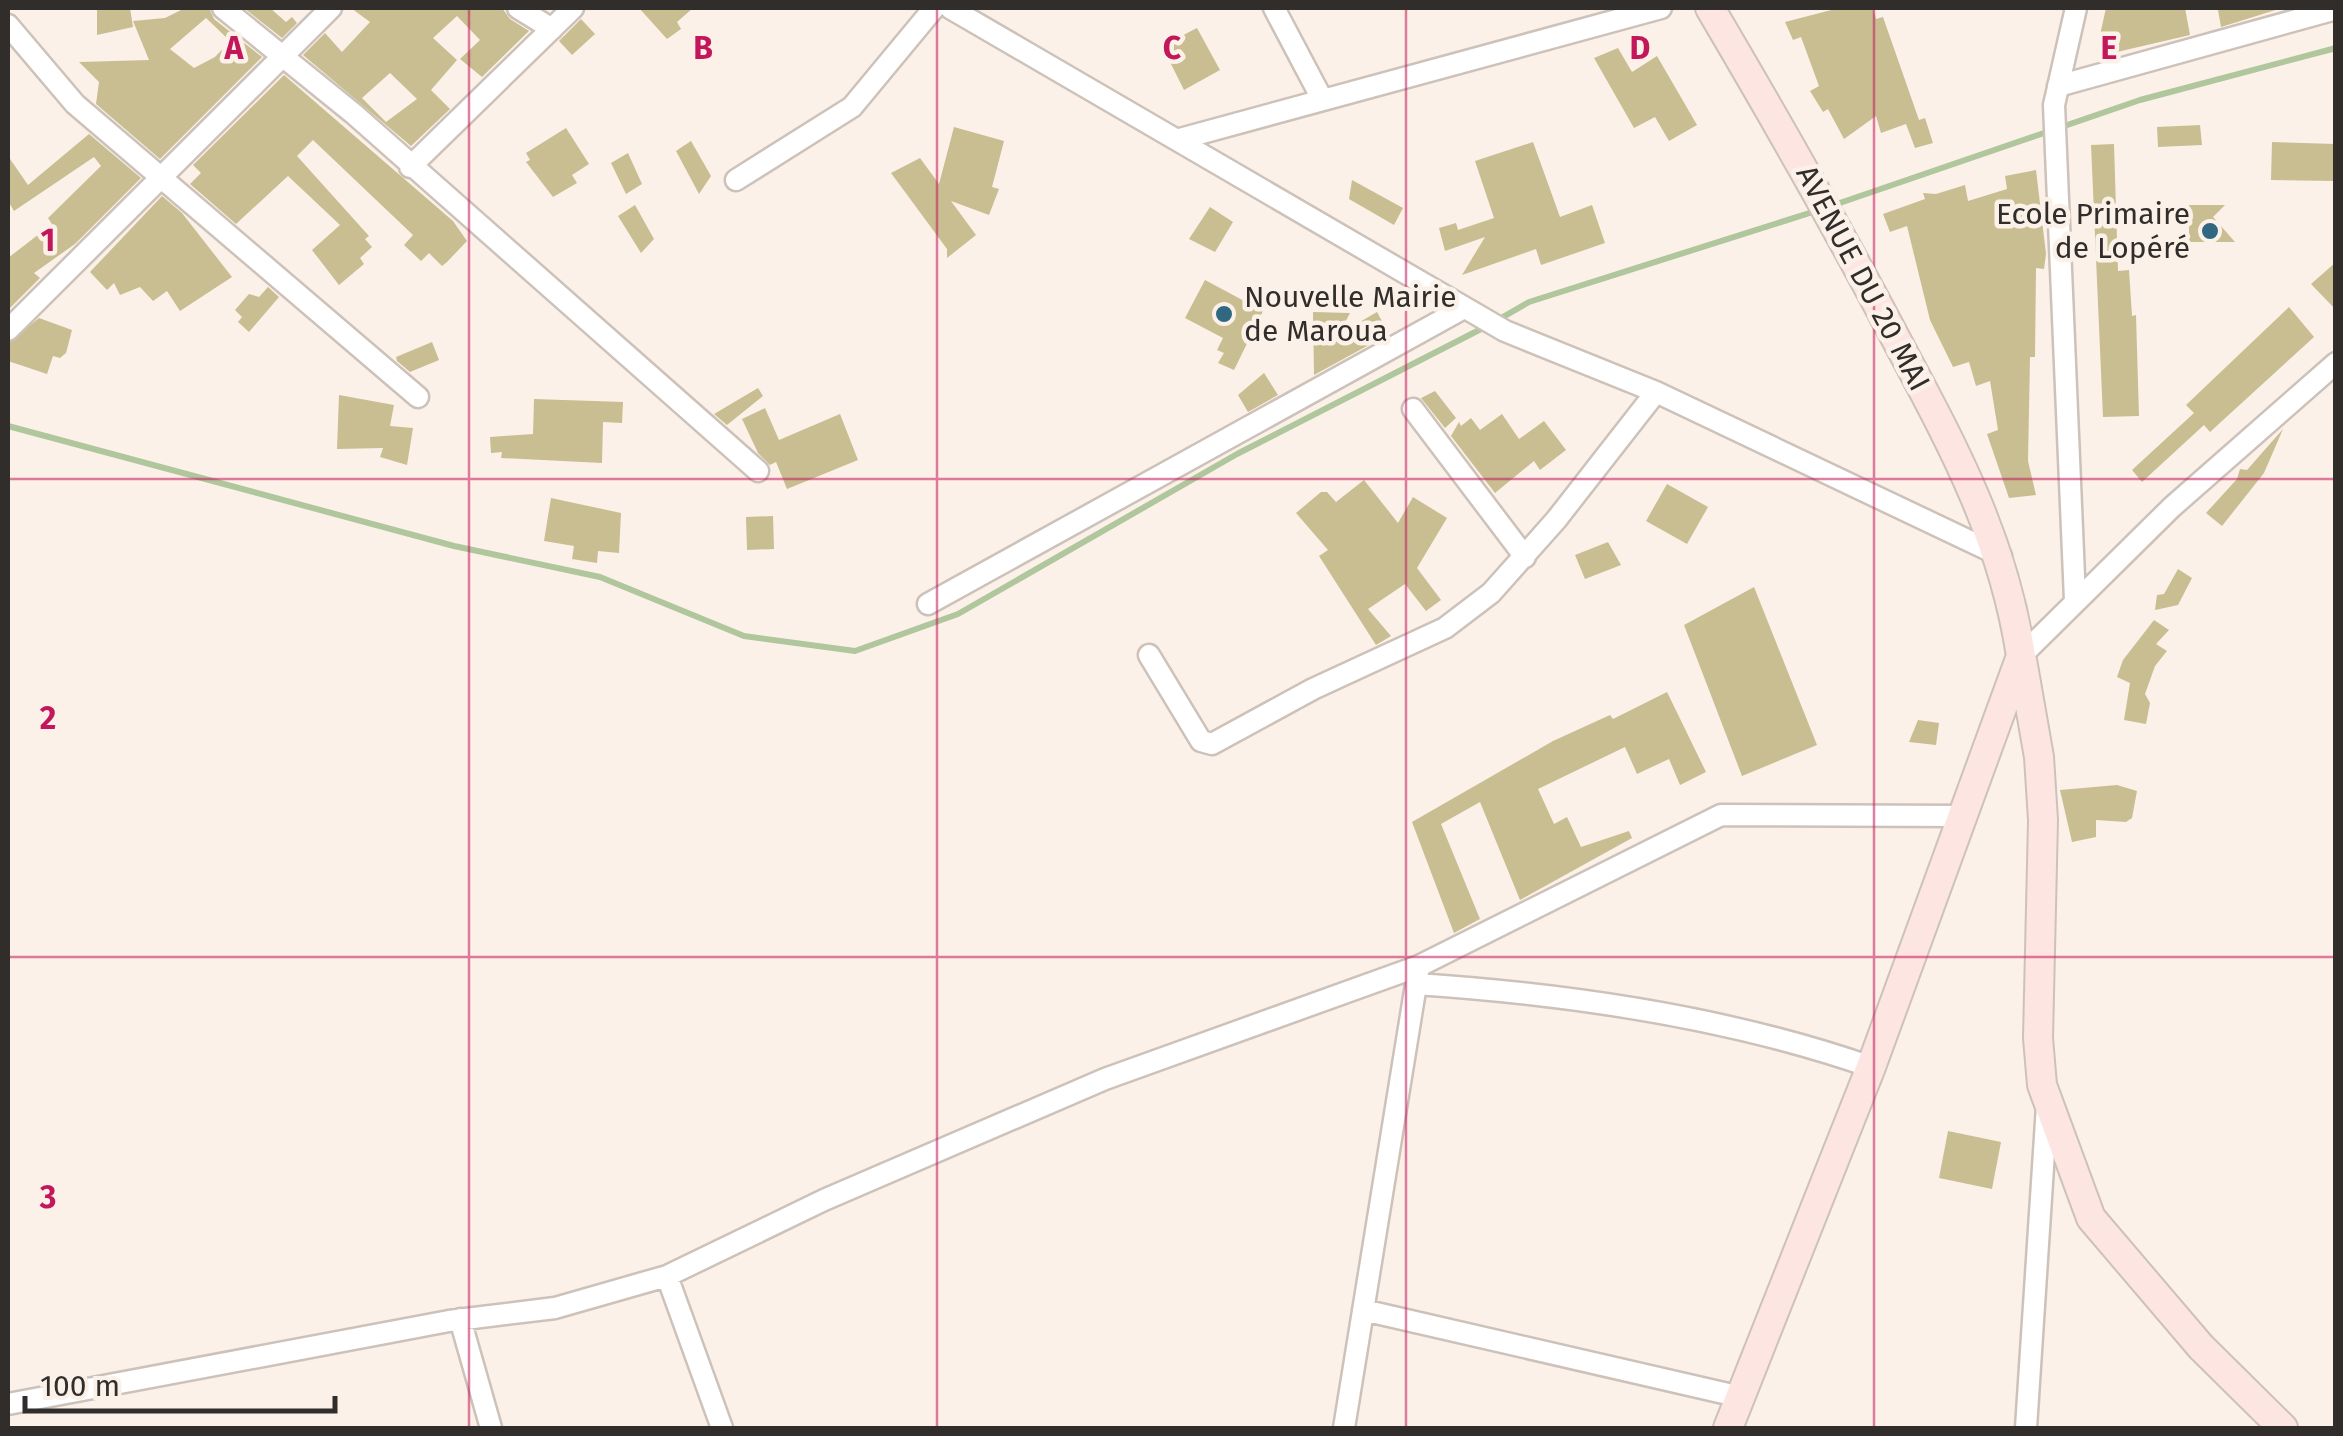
<svg xmlns="http://www.w3.org/2000/svg" width="2343" height="1436" font-family="'Fira Sans',sans-serif">
<rect width="100%" height="100%" fill="#fcf1e8"/>
<g fill="none" stroke-linecap="round" stroke-linejoin="round">
<path stroke="#b0c69d" stroke-width="6" d="M1831,206L2140,100L2336,48
M1496,321L1529,302L1819,210
M8,426L454,546L600,577L744,636L855,651L958,614L1237,454L1485,327"/>
</g>
<path fill="#c8be91" fill-rule="evenodd" d="M97,8H130L133,27L97,35Z
M185,8H209L214,19L262,57L160,159L96,104L99,82L79,62L149,60L133,21L165,18ZM206,18L230,41L215,57L194,68L170,49Z
M244,8H270L286,22L292,17L297,23L282,38Z
M351,8H502L510,19L529,31L482,77L460,59L480,40L457,16L433,38L457,60L431,90L450,109L411,146L303,55L325,33L342,52L370,22ZM390,73L417,99L386,122L362,98Z
M639,8H693L677,22L681,29L667,39Z
M1839,8H1873L1876,19L1883,17L1919,120L1910,123L1925,118L1933,143L1915,148L1906,124L1881,133L1876,116L1844,139L1828,109L1823,112L1810,91L1819,86L1801,37L1793,40L1785,22Z
M2106,8H2185L2190,35L2117,52L2116,48L2098,44Z
M2282,8L2221,27L2218,10L2228,8Z
M581,19L595,34L572,55L559,41Z
M1197,28L1220,70L1184,90L1162,46Z
M1618,48L1632,72L1657,56L1697,125L1669,141L1655,117L1634,128L1594,58Z
M284,75L453,221L467,241L447,262L442,266L429,253L421,261L404,245L413,235L313,140L297,156L369,236L365,239L372,247L360,258L364,264L339,285L312,250L340,225L288,176L236,224L190,184L201,173L193,165Z
M2200,125L2202,145L2158,147L2157,127Z
M954,127L1004,141L992,187L999,189L989,215L951,201L976,235L947,258V249L891,173L920,158L939,184Z
M566,128L589,164L572,175L577,183L553,197L526,162L530,160L526,153Z
M89,134L141,178L75,244L34,273L40,278L8,310V258L52,224L48,218L101,166L94,157L14,211L8,201V156L28,185Z
M691,141L711,176L699,194L676,151Z
M1533,142L1560,217L1592,205L1605,243L1541,265L1536,249L1462,275L1485,237L1445,251L1439,228L1456,223L1458,230L1494,218L1475,161Z
M2272,142L2336,144V181L2271,180Z
M2114,144L2118,271L2129,270L2132,316L2136,315L2139,416L2103,417L2091,145Z
M628,153L642,184L626,194L611,163Z
M2036,170L2046,254L2044,269L2036,268L2035,357H2030L2028,461L2036,495L2009,498L1987,434L1998,430L1990,381L1976,386L1969,362L1953,367L1930,320L1907,226L1890,232L1883,214L1925,199L1923,193L1936,194L1965,185L1968,201L2007,189L2005,176Z
M1352,180L1403,208L1394,225L1349,199Z
M162,196L182,213L232,277L180,311L167,291L153,301L140,287L120,295L114,283L107,290L90,272Z
M635,205L654,239L641,253L618,216Z
M2189,205H2225L2213,217L2235,242H2189Z
M1210,207L1233,222L1215,252L1189,239Z
M2336,262V310L2311,284Z
M1205,280L1263,311L1234,370L1218,363L1224,353L1217,350L1223,338L1185,318Z
M268,287L279,297L249,332L238,322L242,317L235,310L249,294L259,297Z
M2289,307L2314,337L2210,432L2204,425L2142,482L2132,470L2194,413L2186,405Z
M1313,312L1350,313L1339,334L1377,312L1389,334L1314,375Z
M39,318L72,330L66,353L60,358L53,356L47,374L8,361V343Z
M432,342L439,360L410,372L397,361L396,357Z
M1264,373L1278,395L1248,412L1238,395Z
M758,388L763,396L727,425L714,414Z
M1435,391L1456,418L1445,428L1421,398Z
M339,395L394,405L390,426L413,428L407,465L380,457L383,448L337,449Z
M534,399L623,402L622,423L603,422L602,463L501,458L502,452L491,453L490,437L533,434Z
M765,408L779,440L840,414L858,460L787,489L776,462L770,465L758,453L742,419Z
M1502,414L1519,439L1544,421L1566,450L1540,470L1534,461L1495,493L1451,436L1459,422L1461,426L1471,418L1480,430Z
M2283,429L2264,473L2222,526L2206,513L2237,479L2240,469L2247,470Z
M1364,480L1398,523L1413,497L1447,518L1417,568L1441,600L1426,611L1405,584L1368,609L1391,636L1376,645L1319,556L1328,550L1296,513L1321,492H1327L1336,502Z
M1667,484L1708,507L1687,544L1646,521Z
M551,498L621,513L619,553L598,551L597,563L572,559L574,546L544,541Z
M773,516L774,549L747,550L746,517Z
M1608,542L1621,565L1585,579L1575,555Z
M2178,569L2192,578L2178,605L2155,610L2157,595L2164,594Z
M1754,587L1817,745L1742,776L1684,625Z
M2154,620L2169,630L2156,644L2167,651L2155,666L2145,694L2150,703L2146,724L2124,720L2130,683L2117,677L2123,660Z
M1667,692L1706,772L1680,785L1669,759L1637,774L1625,747L1538,789L1554,824L1567,817L1581,847L1629,831L1632,838L1520,900L1480,802L1441,824L1480,919L1454,933L1412,822L1553,741L1610,715L1613,719Z
M1918,720L1939,723L1936,745L1909,742Z
M2117,785L2137,791L2132,818L2126,822L2096,820V837L2072,842L2060,790Z
M1948,1131L2001,1142L1992,1189L1939,1178Z"/>
<g fill="none" stroke-linecap="round" stroke-linejoin="round">
<defs>
<path id="street" d="M223,8L354,114L758,471
M518,8L552,29
M950,8L1505,331L1656,392L2001,556
M1274,8L1321,97
M8,25L75,104L418,397
M2058,86L2336,9
M1180,139L1661,8
M410,167L573,8
M736,180L852,107L934,8
M8,330L331,8
M1413,409L1525,557
M2075,600L2054,105L2076,8
M928,604L1464,308
M1149,655L1201,741L1212,744L1313,689L1445,628L1491,593L1556,520L1656,392
M2021,656L2172,507L2336,363
M1416,984C1567,994 1728,1017 1871,1067
M667,1276L722,1428
M1363,1310L1741,1397
M460,1319L491,1428
M8,1404L449,1321L555,1308L667,1276L824,1200L1105,1079L1419,966L1721,815L1965,816
M1344,1428L1419,966
M2026,1428L2047,1106"/>
<path id="secondary" d="M1710,8C1772,113 1832,218 1889,326C1948,437 2002,531 2021,656L1871,1067L1728,1428
M2022,660L2039,757L2043,820L2038,1038L2042,1085L2091,1218L2201,1347L2283,1428"/>
</defs>
<use href="#street" stroke="#cdc2b9" stroke-width="25"/>
<use href="#secondary" stroke="#cdc2b9" stroke-width="32"/>
<use href="#street" stroke="#fff" stroke-width="20"/>
<use href="#secondary" stroke="#fde5e1" stroke-width="28"/>
</g>
<path fill="none" stroke="#c2185b" stroke-width="2.5" stroke-opacity="0.55" d="M469,8V1428M937,8V1428M1406,8V1428M1874,8V1428M8,479H2336M8,957H2336"/>
<g fill="#306882" stroke="#fcf1e8" stroke-width="4">
<circle cx="2210" cy="231" r="10"/>
<circle cx="1224" cy="314" r="10"/>
</g>
<g text-anchor="middle" dominant-baseline="central" stroke-width="9" stroke-linejoin="round" paint-order="stroke">
<g font-size="30" fill="#312d2a" stroke="#fcf1e8" text-anchor="end">
<text x="2190" y="214">Ecole Primaire<tspan x="2190" dy="34">de Lopéré</tspan></text>
<text x="1244" y="297" text-anchor="start">Nouvelle Mairie<tspan x="1244" dy="34">de Maroua</tspan></text>
</g>
<g font-size="30" fill="#312d2a" stroke="#fcf1e8">
<text transform="translate(1863 278) rotate(62)">AVENUE DU 20 MAI</text>
</g>
</g>
<g font-size="32" text-anchor="middle" font-weight="bold" fill="#c2185b" stroke="#fcf1e8" stroke-width="9" stroke-linejoin="round" paint-order="stroke">
<text x="234" y="59">A</text>
<text x="703" y="59">B</text>
<text x="1172" y="59">C</text>
<text x="1640" y="59">D</text>
<text x="2109" y="59">E</text>
<text x="48" y="251">1</text>
<text x="48" y="729">2</text>
<text x="48" y="1208">3</text>
</g>
<rect width="2343" height="1436" fill="none" stroke="#312d2a" stroke-width="20"/>
<path d="M25 1396v15h310v-15" fill="none" stroke="#312d2a" stroke-width="5"/>
<text x="40" y="1396" font-size="30" fill="#312d2a" stroke="#fcf1e8" stroke-width="8" paint-order="stroke">100 m</text>
</svg>
